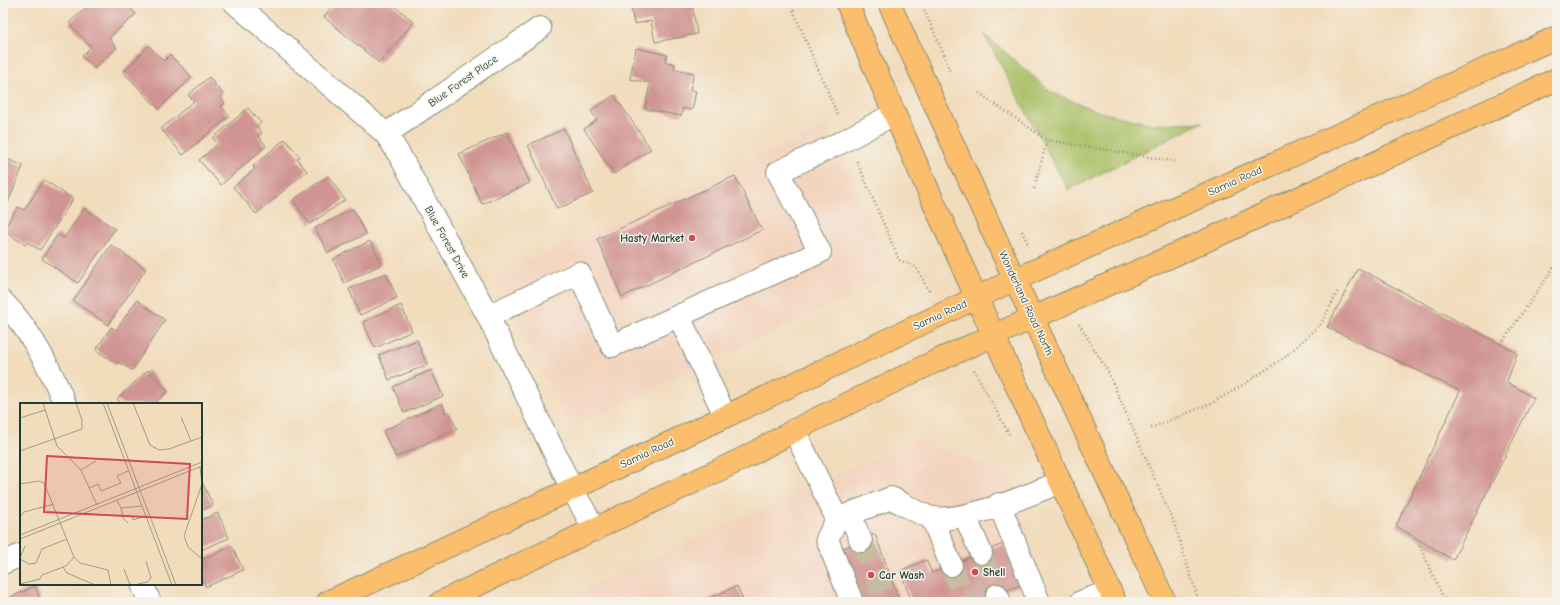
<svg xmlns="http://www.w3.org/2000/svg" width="1560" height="605" font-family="'Comic Neue',sans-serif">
<rect width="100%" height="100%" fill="#f7f3e8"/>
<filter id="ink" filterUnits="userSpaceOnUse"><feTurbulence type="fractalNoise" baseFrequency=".025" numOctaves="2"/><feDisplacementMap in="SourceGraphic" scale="8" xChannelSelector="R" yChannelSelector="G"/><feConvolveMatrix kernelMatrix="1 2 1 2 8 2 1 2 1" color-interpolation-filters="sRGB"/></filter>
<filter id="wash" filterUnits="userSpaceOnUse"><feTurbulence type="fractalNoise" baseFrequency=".012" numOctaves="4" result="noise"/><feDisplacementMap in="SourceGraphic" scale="16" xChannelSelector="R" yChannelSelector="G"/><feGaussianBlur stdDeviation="0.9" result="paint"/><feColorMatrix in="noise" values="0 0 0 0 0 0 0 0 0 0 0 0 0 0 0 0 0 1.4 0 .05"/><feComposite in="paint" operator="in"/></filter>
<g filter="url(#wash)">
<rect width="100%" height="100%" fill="#f1dcbc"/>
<path fill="#f3d4bf" d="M827,125L892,276L570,428L494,277Z
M916,439L1008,473L1048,602H556Z"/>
<path fill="#a8be63" stroke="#647e4c" d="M984,34L1051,92L1099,112L1152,124L1203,122L1068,190Z"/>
<g id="blocks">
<path fill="#d09492" d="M91,3H126L136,14L109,38L117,48L94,69L82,56L91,47L69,23Z
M335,3H391L414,22L379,63L324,17Z
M630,3H692L697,34L655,42L651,21L634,24Z
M149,46L164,61L170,55L192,77L159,109L123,72Z
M636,48L667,55L665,62L675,64L674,69L694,73L690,90L696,91L692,110L683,108L681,116L645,109L650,83L630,79Z
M209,77L223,94L220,97L225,103L221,106L229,116L183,155L161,129L194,101L188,95Z
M614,95L651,149L614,174L584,129L597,120L591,111Z
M248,108L261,123L257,127L262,133L258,136L266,146L221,185L199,160L218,144L213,138Z
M564,129L593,193L557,209L528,145Z
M507,132L530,183L482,204L459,154Z
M285,139L300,157L297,159L307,171L256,214L233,187L255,169L253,166Z
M3,157L23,166L3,214Z
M328,176L345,200L310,224L293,200Z
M735,176L762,230L622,297L597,239Z
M44,180L73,199L40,250L27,242L25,245L3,230L18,207L24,210Z
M84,208L115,229L78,283L42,259L58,234L64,238Z
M353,209L366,234L328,253L315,228Z
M370,241L382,264L344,283L333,259Z
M111,245L146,269L108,325L73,301Z
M1358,268L1517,353L1507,382L1534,398L1453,560L1396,526L1460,391L1327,327Z
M386,273L397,298L360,315L349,289Z
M137,300L165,320L132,370L118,362L117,364L96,350L111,327L116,330Z
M401,305L412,331L375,348L363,322Z
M417,340L427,365L389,380L379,355Z
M148,370L168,391L154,404H122L117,399Z
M431,370L443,396L404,413L393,387Z
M442,403L446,413L449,412L457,429L396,457L383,431Z
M201,480L213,505L201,511Z
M3,507L7,522L3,523Z
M218,513L229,538L201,550V520Z
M875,534L900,602H862L841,549Z
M1003,544L1021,585L976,602H912L900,571L926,560L932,573Z
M232,546L243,570L206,587L201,578V560Z
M35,586L41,602H3V601Z
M737,586L744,602H701Z"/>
</g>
</g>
<g filter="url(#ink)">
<use href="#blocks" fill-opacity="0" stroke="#888c78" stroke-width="1"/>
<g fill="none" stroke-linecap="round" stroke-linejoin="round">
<path stroke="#c7bca1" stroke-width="22" stroke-dasharray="22 11" stroke-linecap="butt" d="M861,541L887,602
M981,553L997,595
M951,565L966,602"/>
<defs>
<path id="minor" d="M235,3L386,134L400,156L488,316L572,489L595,530
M386,134L540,28
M3,302C31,330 50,368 65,404
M488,316L579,273L612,346L820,252L778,172L842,142L894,114
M679,316L725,416
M794,430L837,519L891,498C900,502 925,517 933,518C965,522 1030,495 1060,482
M999,504L1039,602
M850,514L861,541
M965,516L981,553
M932,518L951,565
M837,519L827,539L852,602
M3,563L21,555
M142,584L150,602
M997,595L1000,602
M1081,602L1110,591"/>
<path id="major" d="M847,3C932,205 1025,403 1115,602
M889,3L1000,248L1165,602
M328,602L572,489L1016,279L1557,37
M441,602L742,459L812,421L934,362L1201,243L1557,79"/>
</defs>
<use href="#minor" stroke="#888c78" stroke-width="24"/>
<use href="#major" stroke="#888c78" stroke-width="24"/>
<path stroke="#888c78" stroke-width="2.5" stroke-dasharray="1 3" stroke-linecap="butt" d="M790,3L838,116
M921,3L944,55L951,75
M979,93L1047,140L1178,162
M857,161L899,260L916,267L930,293
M1034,189L1047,140
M1022,231L1029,246
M1079,324L1108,372L1174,523L1199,602
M1501,344L1557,263
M974,370L1009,434
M1151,428L1212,403L1243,385L1285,357L1321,324L1338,291
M1420,546L1445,602"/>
<use href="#minor" stroke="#fff" stroke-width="22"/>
<use href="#major" stroke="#fabe6d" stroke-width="22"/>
</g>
</g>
<g fill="#d1495b" stroke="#f7f3e8" stroke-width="1.5">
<circle cx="692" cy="238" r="4"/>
<circle cx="975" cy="572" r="4"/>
<circle cx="871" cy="575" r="4"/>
</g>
<g text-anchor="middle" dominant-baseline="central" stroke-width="3" stroke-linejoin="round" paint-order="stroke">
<g font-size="11" fill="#1f3d34" stroke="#f7f3e8">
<text transform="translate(463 81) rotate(-35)">Blue Forest Place</text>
<text transform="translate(1235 181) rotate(-24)">Sarnia Road</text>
<text transform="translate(447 242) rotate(61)">Blue Forest Drive</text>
<text transform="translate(1026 303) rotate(65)">Wonderland Road North</text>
<text transform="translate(940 315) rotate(-25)">Sarnia Road</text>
<text transform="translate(647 453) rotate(-25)">Sarnia Road</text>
</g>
<g font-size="11" font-weight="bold" fill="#1f3d34" stroke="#f7f3e8" text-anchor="start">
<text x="684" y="238" text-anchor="end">Hasty Market</text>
<text x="983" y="572">Shell</text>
<text x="879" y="575">Car Wash</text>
</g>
</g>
<g transform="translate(20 403)">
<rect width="182" height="182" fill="#f1dcbc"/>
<path fill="none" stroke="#9d9c86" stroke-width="1" d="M23,0L37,43L61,67L77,102M83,0L152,182M87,0L156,182M113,0L130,42L139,47L149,46L182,34M161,14L171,38M0,15L25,7M0,48L62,26V17L56,0M180,64L182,81L164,133L168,144L182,156M61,67L76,58M0,81L19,78L24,80L54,154L60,160L88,167L91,182M70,85L78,81L81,88L101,80L97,73L108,68M97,97L101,105L122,103M101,105L103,115L108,120M112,113L113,117L126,113M0,114L4,109L34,101M0,132L182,59M0,136L182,63M0,155L5,143M0,156L9,161L16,160L22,146L47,136M43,164L47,170L75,182M104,166L110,182M0,181L20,176L22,172L46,163L54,154M114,182L127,179L131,175L126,158"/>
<path fill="#d1495b" fill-opacity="0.15" stroke="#d1495b" stroke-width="2" d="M27,53L170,61L167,116L24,109Z"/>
<rect width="182" height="182" fill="none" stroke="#1f3d34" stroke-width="2"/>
</g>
<rect width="1560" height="605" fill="none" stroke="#f7f3e8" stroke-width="16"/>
</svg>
